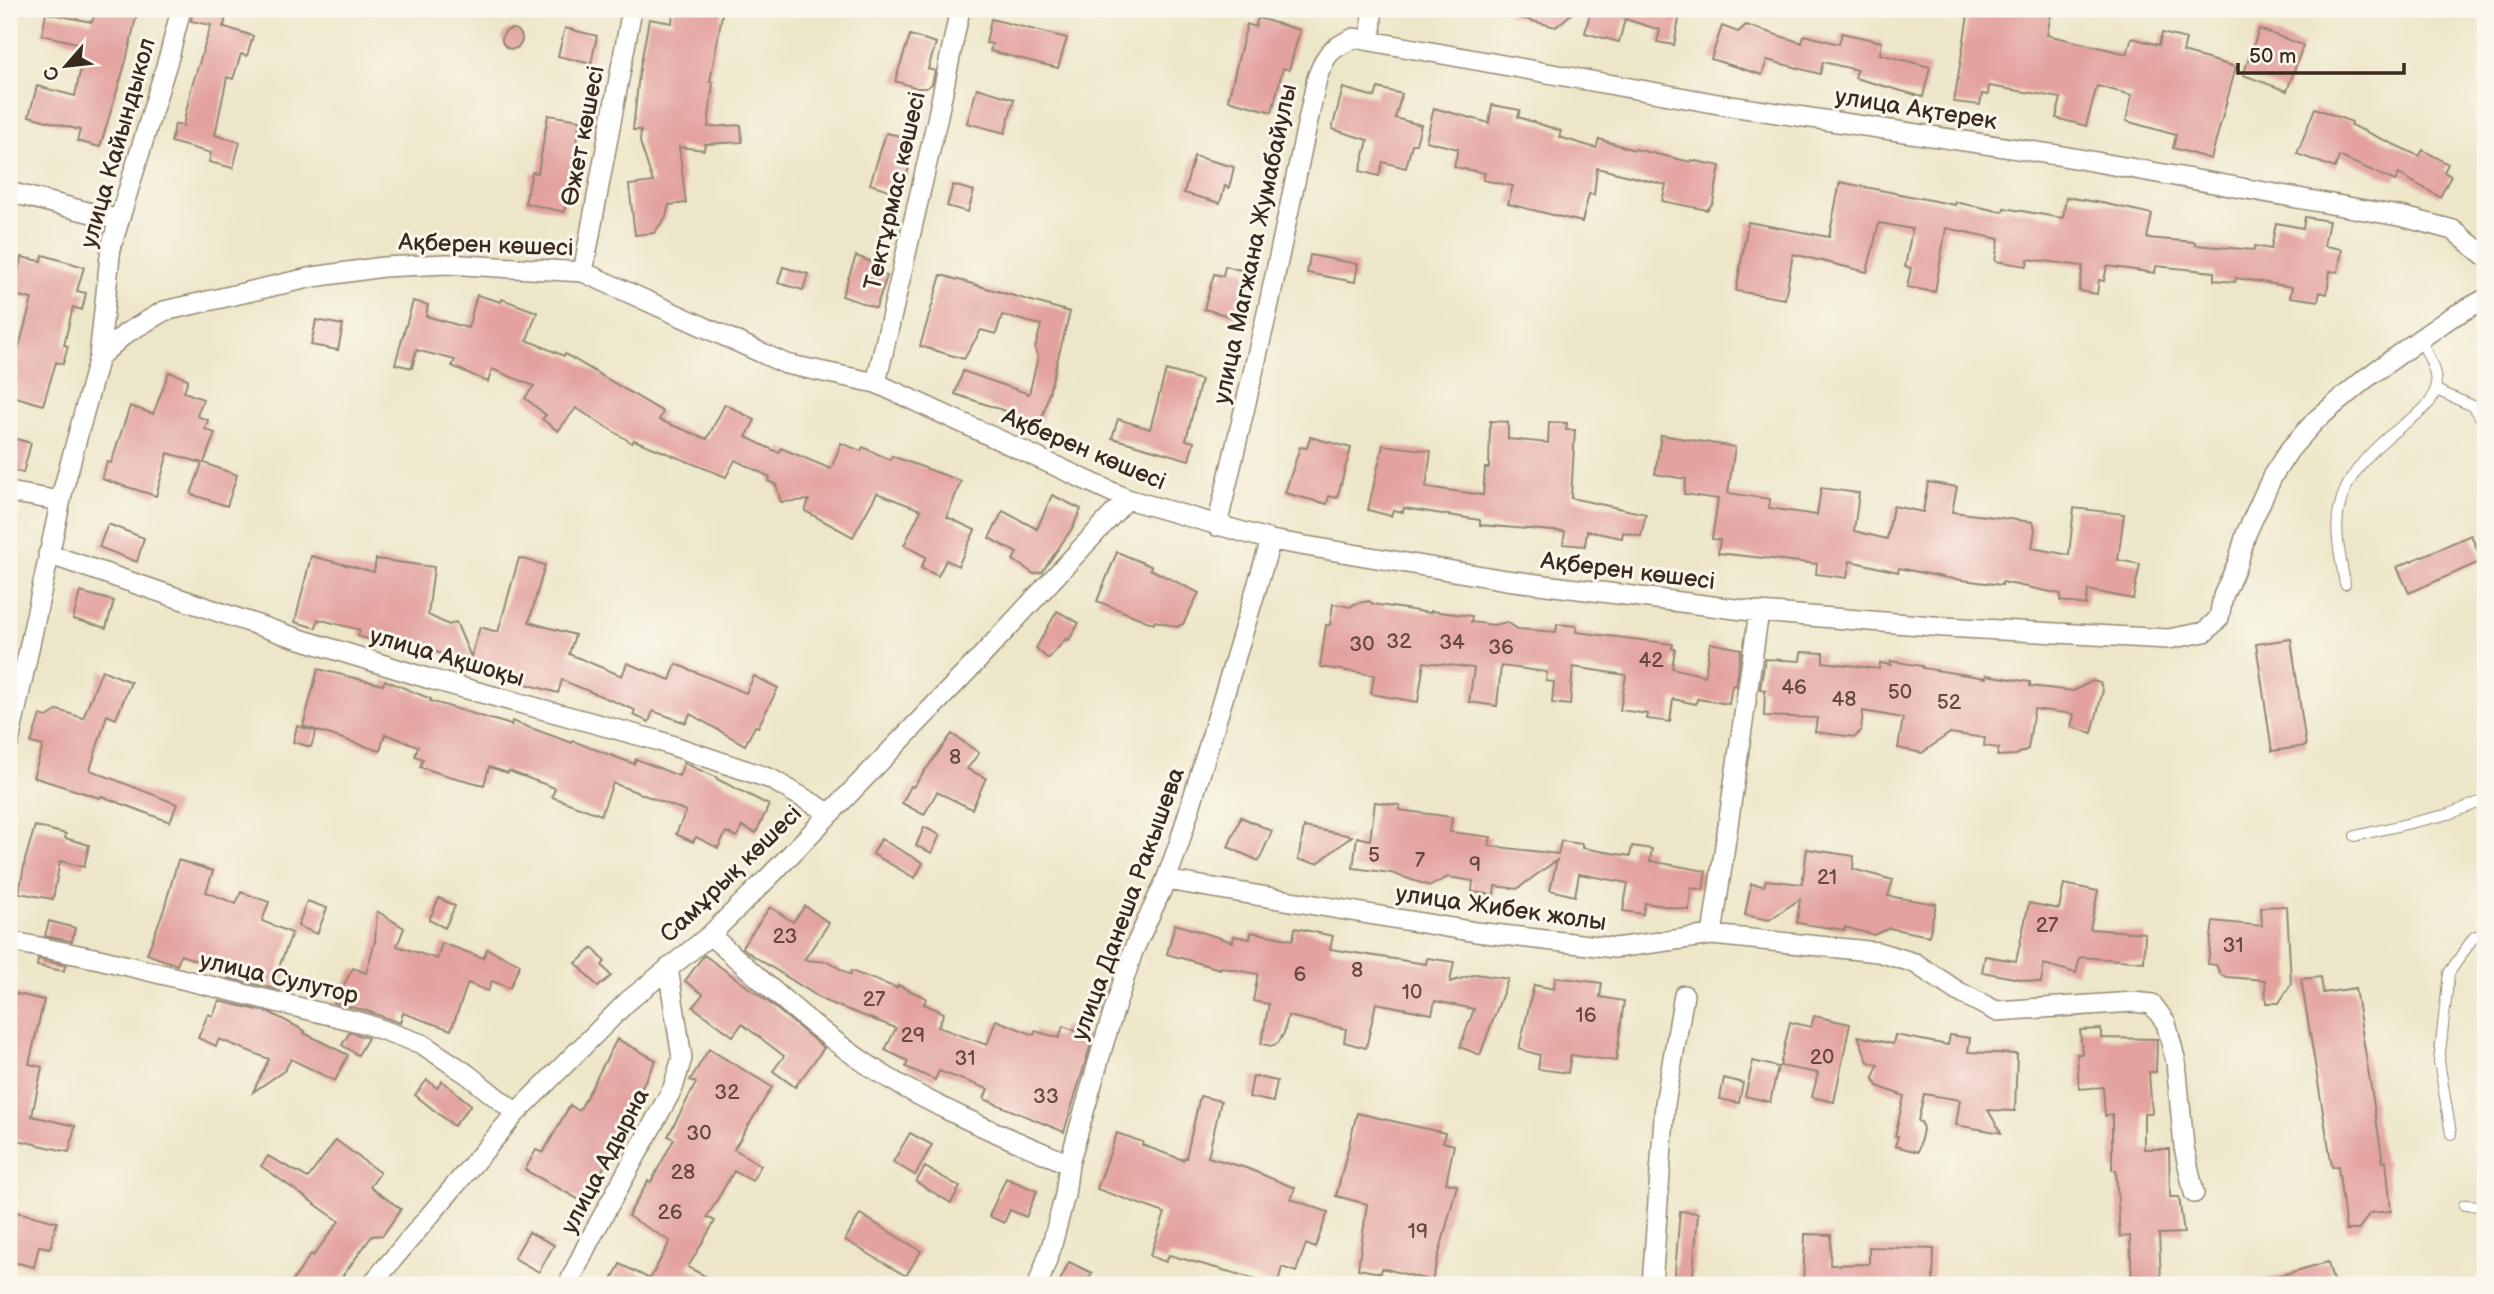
<svg xmlns="http://www.w3.org/2000/svg" width="2494" height="1294" font-family="'Balsamiq Sans',sans-serif">
<rect width="100%" height="100%" fill="#fbf7ec"/>
<filter id="ink" filterUnits="userSpaceOnUse"><feTurbulence type="fractalNoise" baseFrequency=".0143" numOctaves="2"/><feDisplacementMap in="SourceGraphic" scale="14" xChannelSelector="R" yChannelSelector="G"/><feConvolveMatrix kernelMatrix="1 2 1 2 8 2 1 2 1" color-interpolation-filters="sRGB"/></filter>
<filter id="wash" filterUnits="userSpaceOnUse"><feTurbulence type="fractalNoise" baseFrequency=".00686" numOctaves="4" result="noise"/><feDisplacementMap in="SourceGraphic" scale="28" xChannelSelector="R" yChannelSelector="G"/><feGaussianBlur stdDeviation="1.57" result="paint"/><feColorMatrix in="noise" values="0 0 0 0 0 0 0 0 0 0 0 0 0 0 0 0 0 1.4 0 .05"/><feComposite in="paint" operator="in"/></filter>
<g filter="url(#wash)">
<rect width="100%" height="100%" fill="#ede6c8"/>
<g id="blocks">
<path fill="#e3a19f" d="M96,9H138L126,61L100,147L77,141L80,130L29,116L37,86L75,96L82,62L78,61L80,55L75,54L77,43L42,35L46,13L92,22Z
M193,9H227L224,27L222,26L253,36L247,56L241,54L233,79L227,77L215,135L240,142L233,168L209,162L211,153L171,142L175,124L183,126L191,89L211,25L191,21Z
M673,9H723L710,82H713L708,127L741,125L742,142L705,144L704,150L679,147L686,203L669,205L666,217L654,233L635,235L629,185L653,182L640,142L641,130H633L639,74L649,19L672,23Z
M1509,9H1577L1556,27L1508,15Z
M1591,9H1681L1674,45L1657,42L1660,30L1625,19L1619,42L1585,33Z
M1969,9H2052L2047,35L2127,54L2132,38L2159,45L2162,33L2186,39L2183,52L2236,67L2211,159L2173,148L2176,135L2126,121L2132,95L2097,86L2086,126L2056,118L2061,98L1989,86L1988,95L1982,94L1980,105L1954,102Z
M1258,18L1300,30L1289,70L1283,68L1272,112L1228,100L1247,24L1255,27Z
M991,19L1067,38L1058,68L990,51L992,44L986,43Z
M1746,25L1802,43L1804,35L1839,44L1842,33L1882,42L1880,54L1930,67L1923,97L1855,78L1857,70L1823,62L1820,74L1767,60L1762,75L1711,59L1722,26L1738,32Z
M565,28L597,36L591,64L558,56Z
M2259,29L2303,45L2287,91L2243,75Z
M502 39a10 10 0 1 1 20 0a10 10 0 1 1-20 0Z
M910,35L936,43L928,69L935,71L932,84L926,88H917L895,81Z
M977,88L1014,99L1005,133L967,123Z
M1343,88L1375,97L1378,88L1402,94L1395,118L1421,125L1416,144H1412L1406,168L1383,162L1379,176L1360,171L1368,140L1332,129Z
M1492,105L1520,110L1518,117L1561,131L1559,137L1596,148L1599,139L1634,150L1635,149L1691,162V160L1720,166L1713,203L1707,210L1662,201L1666,185L1597,168L1594,195L1589,194L1582,222L1508,204L1513,186L1483,180L1485,173L1454,167L1458,149L1426,141L1434,108L1489,123Z
M2315,108L2352,122L2351,125L2419,156L2423,150L2448,164L2444,172L2451,176L2440,197L2399,174L2395,181L2339,156L2335,168L2297,154Z
M548,115L580,120L572,167L574,168L564,212L525,203L532,172L538,173Z
M886,133L911,138L906,163L910,164L901,194L870,184Z
M1194,156L1234,167L1229,188L1225,186L1220,203L1184,193Z
M1840,182L1955,205V202L2003,212L2004,208L2063,218L2066,197L2102,203L2152,214L2147,238L2195,242V245L2254,250L2255,246L2271,249L2276,223L2303,228L2305,217L2329,221L2324,246L2342,249L2338,272L2330,271L2327,294L2320,292L2318,301L2290,297L2292,287L2236,278L2235,282L2214,280V272L2156,266L2155,273L2107,266L2104,281L2099,280L2097,294L2079,291L2083,266L2028,259L2027,266L1995,261L1999,239L1946,228L1935,292L1907,287L1911,268L1905,267L1912,229L1879,223L1867,272L1793,254L1785,299L1736,291L1748,222L1829,237Z
M953,185L974,191L968,212L947,206Z
M43,255L84,267L77,291L86,293L82,310L73,307L64,345L68,346L63,364L56,362L43,405L9,395V351L17,354L32,299L9,294V289L12,276L17,277L21,257L41,261Z
M1310,255L1358,264L1355,282L1307,273Z
M856,256L878,264L876,272L887,276L876,308L842,296Z
M1225,266L1248,272L1236,318L1204,309L1214,274L1223,276Z
M783,267L808,274L803,290L778,283Z
M941,275L1070,312L1041,423L955,394L963,371L1029,394L1038,357L1035,349L1041,325L1002,315L996,334L981,330L964,359L920,346Z
M477,295L501,302L502,299L537,312L527,340L564,356L565,354L663,412L659,420L707,439L725,404L755,420L746,437L779,453L781,448L831,469L841,443L861,451L863,447L890,460L892,456L961,481L947,517L975,530L958,566L946,560L938,576L921,568L926,557L904,545L921,510L877,493L853,537L805,511L809,500L781,502L776,485L768,481L770,477L735,460L726,477L634,440L632,443L576,408L558,431L542,419L546,415L525,398L534,386L492,369L488,382L452,366L455,360L416,350L412,368L395,364L413,301L428,305L426,316L468,328Z
M316,320L343,325L338,350L311,345Z
M1166,370L1201,380L1186,440L1194,442L1189,460L1112,438L1118,419L1150,429Z
M169,372L188,379L184,392L203,399L197,416L208,420L205,429L215,433L204,463L237,475L227,506L191,494L202,463L168,453L156,496L102,479L107,462L111,463L130,406L153,414Z
M1490,421L1508,422V439L1548,443L1549,422L1567,423L1566,430H1575L1571,498L1646,514L1641,536L1623,532L1622,538L1587,531L1585,546L1563,544L1565,532L1480,525V520L1404,508L1403,512L1393,510L1391,516L1368,510L1383,445L1431,451L1426,487L1483,495L1485,468H1489Z
M1661,435L1735,447L1728,493L1770,499L1769,508L1817,515L1821,488L1859,493L1854,531L1887,539L1893,506L1923,512L1928,482L1957,487L1952,512L2033,522L2035,530L2032,548L2069,555L2074,508L2124,514L2118,560L2140,564L2133,599L2088,590L2086,605L2060,601L2061,594L2002,582V585L1947,578L1899,568L1898,572L1850,561L1847,578L1816,574L1817,564L1718,553L1720,540L1712,539L1718,499L1684,494L1686,479L1655,474Z
M9,437L31,443L23,473L9,469Z
M1310,437L1351,448L1337,498L1329,496L1327,504L1285,493L1300,447L1307,448Z
M1052,495L1081,509L1073,527L1042,572L1034,574L1013,560L1017,553L989,538L1003,511L1037,529Z
M108,524L144,538L137,562L99,547Z
M2471,535L2482,561L2409,593L2397,567Z
M1117,552L1151,566L1150,569L1199,593L1183,624L1177,627L1155,621L1154,624L1097,601Z
M311,556L374,572L376,559L434,567L428,615L449,625L456,622L471,657L480,627L498,632L519,558L545,565L529,622L575,635L569,654L622,676L627,663L670,680L676,664L746,693L754,676L778,688L758,727L755,726L745,745L690,714L686,723L653,711L649,722L633,715L635,710L562,680L558,693L491,674L492,667L452,656L449,657L419,645L385,640L384,644L358,636L360,630L318,619L316,628L295,622Z
M80,592L114,601L106,628L73,619Z
M1369,601L1373,604L1430,613L1431,611L1472,616L1471,622L1493,625L1507,622L1518,629L1556,632L1557,624L1577,626L1576,632L1673,644L1672,649H1675L1672,668L1705,676L1710,643L1741,649L1736,686L1732,685L1729,704L1697,699L1696,704L1673,699L1670,722L1647,719L1648,714L1620,710L1626,675L1573,667L1570,705L1552,703L1554,682L1546,681L1547,672L1501,666L1497,706L1469,702L1474,668L1424,662L1418,702L1371,694L1374,675L1320,667L1326,625H1330L1333,604L1351,607L1354,604Z
M1057,611L1079,623L1069,640L1066,639L1048,659L1036,648Z
M2291,639L2306,746L2272,751L2256,644Z
M1801,652L1823,653V662L1879,669L1880,663L1891,665V661L1922,666V668L1986,678V675L2030,682V686L2073,691L2093,681L2100,683L2103,690L2092,733L2071,727L2074,714L2034,709L2028,749L2016,755L1997,756L1999,748L1984,746L1985,738L1950,733L1922,753L1898,748L1903,718L1863,711L1861,731L1855,737L1815,732L1817,718L1764,716L1765,690L1760,689L1765,659L1800,661Z
M318,669L383,685L385,680L431,699L430,701L511,725L512,721L572,743L573,741L634,764L636,759L679,776L684,763L716,777L717,779L769,805L756,833L742,826L737,837L726,832L718,848L696,837L693,842L676,834L686,811L613,783L601,815L552,797L555,788L509,771L508,773L489,767L484,785L445,775L420,767L423,759L415,756L418,746L385,734L380,751L303,726Z
M102,670L131,682L116,719L107,715L90,770L177,804L170,822L101,796L100,798L33,777L43,746L31,743L40,715L47,717L58,710L83,718Z
M297,726L316,731L311,747L293,742Z
M952,734L979,753L967,769L986,778L972,809L937,792L924,815L902,803L911,786L913,787Z
M1375,802L1400,805L1399,810L1452,817L1450,832L1491,837L1489,846L1558,854L1561,841L1582,844V848L1630,856L1632,846L1652,849L1650,861L1706,871L1703,890L1691,888L1689,910L1645,903L1643,914L1623,911L1628,883L1579,874L1575,896L1550,890L1557,860L1517,889L1495,886L1494,895L1472,892L1473,881L1448,877L1430,886L1391,873L1353,868L1357,837L1370,840Z
M1241,817L1272,831L1259,861L1228,847Z
M35,826L66,834L65,838L89,845L84,867L60,861L53,899L19,893L25,860Z
M924,827L940,835L932,853L916,846Z
M1304,827L1352,836L1318,863L1298,860Z
M881,839L923,863L915,878L873,854Z
M1807,849L1854,856L1853,869L1893,880L1888,896L1936,904L1929,936L1889,928L1874,935L1845,927V930L1797,923L1800,899L1769,920L1745,915L1751,884L1764,886L1766,880L1802,884Z
M178,860L213,871L206,892L236,904L241,892L269,902L262,921L292,933L278,970L287,973L280,990L228,978L229,973L181,955L177,965L147,954L164,909Z
M2064,884L2098,891L2090,929L2145,933L2144,962L2080,957L2076,973L2044,964L2041,983L1982,972L1985,956L2016,961L2029,903L2059,909Z
M439,898L455,906L445,928L429,920Z
M307,901L327,908L317,934L298,926Z
M805,906L829,923L804,960L829,962L850,975L851,971L897,988L898,985L926,998L924,1004L944,1013L938,1027L987,1045L996,1020L1034,1035L1035,1031L1059,1038L1063,1026L1093,1037L1064,1132L984,1099L988,1089L939,1071L935,1080L906,1067L908,1061L885,1050L896,1028L825,1001L752,955L742,947L770,907L793,922Z
M2287,906L2291,984L2279,1003H2266L2265,980L2227,977L2221,975L2216,965L2208,964L2213,921L2262,926L2261,907Z
M377,911L404,928L397,946L437,959L442,943L483,958L487,949L520,964L510,988L492,981L488,991L468,983L451,1030L403,1013L400,1023L367,1011L334,1003L353,968L366,973L375,941Z
M49,921L75,928L72,941L45,936Z
M1175,924L1233,942L1234,936L1250,939L1251,932L1293,940L1295,928L1333,936L1330,949L1426,964L1427,958L1454,962L1450,982L1476,974L1508,979L1480,1055L1460,1047L1474,1009L1435,1001L1432,1014L1376,1003L1366,1048L1344,1042L1346,1029L1288,1016L1284,1033L1278,1043L1272,1046L1261,1044L1269,1004L1253,1001L1258,974L1220,967V969L1167,954Z
M593,948L605,962L602,965L611,976L598,987L576,963Z
M704,955L767,1001L824,1048L795,1087L773,1071L784,1056L742,1024L733,1036L693,1007L703,994L685,981Z
M38,959L65,965L64,971L37,966Z
M1555,977L1602,983L1600,997L1624,1001L1616,1061L1571,1055L1568,1073L1538,1069L1540,1055L1519,1049L1534,985L1554,989Z
M2321,977L2323,993L2355,988L2383,1162L2386,1161L2391,1211L2370,1213L2358,1230H2346L2338,1166L2332,1167L2301,979Z
M9,992L44,1000L29,1064L42,1067L32,1116L75,1126L69,1152L9,1138Z
M219,1001L271,1013L305,1031L304,1033L348,1055L335,1081L291,1059L285,1070L253,1092L269,1059L219,1039L216,1046L198,1038L208,1014L213,1016Z
M1814,1016L1850,1024L1834,1102L1812,1097L1818,1073L1780,1066L1790,1022L1811,1027Z
M2101,1029V1038L2157,1039L2156,1072H2149L2152,1113H2144V1149H2169L2170,1197H2179L2184,1233L2159,1234L2161,1281H2155V1285H2132L2130,1236L2120,1237L2116,1170H2112V1115L2105,1116L2103,1087L2079,1089L2077,1054H2082L2080,1030Z
M350,1032L368,1038L358,1055L342,1045Z
M1895,1035L1948,1045L1950,1035L1970,1038L1968,1052L2017,1054L2015,1111L1988,1110L2001,1133L1956,1125L1960,1100L1924,1094L1918,1121L1922,1123L1923,1130L1918,1152L1895,1146L1898,1136H1895L1904,1096L1877,1086L1873,1078L1878,1065L1868,1062L1858,1036L1893,1044Z
M617,1039L656,1060L614,1140L617,1142L585,1203L525,1170L536,1150L543,1153L570,1105L579,1111Z
M709,1049L772,1087L734,1149L761,1165L752,1181L734,1171L707,1217L715,1221L688,1267L722,1285H609L620,1264L650,1279L670,1241L628,1216L648,1181L651,1182L674,1139L668,1136L696,1083L690,1080Z
M1753,1061L1778,1067L1770,1102L1745,1096Z
M1253,1076L1277,1081L1273,1102L1249,1097Z
M1724,1078L1743,1083L1739,1103L1720,1099Z
M427,1080L437,1088L442,1081L471,1105L454,1126L415,1095Z
M1200,1096L1221,1101L1208,1157L1246,1168L1295,1188L1291,1199L1328,1212L1315,1248L1306,1244L1296,1272L1282,1267L1277,1285L1169,1255L1166,1262L1150,1256L1165,1213L1097,1189L1117,1133L1143,1142L1142,1145L1183,1160V1158H1186Z
M1357,1113L1445,1133L1443,1142L1454,1145L1446,1183L1457,1185L1432,1281L1382,1268L1381,1273L1358,1269L1367,1204L1336,1196Z
M910,1133L932,1145L915,1175L893,1162Z
M336,1140L380,1173L370,1187L401,1209L383,1235L372,1236L336,1285H290L311,1254L313,1256L339,1221L261,1166L268,1156L308,1178Z
M925,1167L960,1187L951,1203L916,1182Z
M1006,1178L1037,1191L1026,1217L1010,1210L1004,1223L989,1216Z
M9,1210L57,1222L50,1248L39,1246L34,1267L9,1261Z
M1680,1211L1698,1213L1692,1285H1674Z
M860,1214L921,1251L906,1276L845,1240Z
M529,1232L554,1245L539,1272L514,1258Z
M1805,1234L1831,1235L1830,1265L1869,1264V1247L1934,1249L1933,1285H1803Z
M1069,1262L1092,1273L1086,1285H1058Z
M2328,1262L2334,1285H2263V1280Z"/>
</g>
</g>
<g filter="url(#ink)">
<use href="#blocks" fill-opacity="0" stroke="#948873" stroke-width="2"/>
<g fill="none" stroke-linecap="round" stroke-linejoin="round">
<defs>
<path id="lane" d="M2436,390L2473,406L2485,424
M2345,584C2341,560 2334,533 2339,509C2346,474 2376,445 2403,425C2415,416 2432,406 2435,390C2439,374 2427,353 2420,339
M2355,836L2449,814L2485,800
M2451,1134L2439,1061L2449,973L2474,937L2485,933
M2464,1205L2485,1206"/>
<path id="street" d="M1371,41L1372,9
M9,192L119,220
M583,272L632,9
M99,357L125,334L164,311L313,277L383,267L447,264L583,272L786,364L876,383L1127,499L1271,540L1506,580L1759,612L1945,627L2168,639L2205,632L2219,618L2223,596L2238,562L2246,534L2273,475L2290,449L2316,420L2365,379L2420,339L2450,318L2485,299
M876,383L937,120L960,9
M9,492L60,501
M1217,526L1267,313L1317,78C1326,53 1330,49 1354,38L1724,105L2057,155L2404,217L2453,230L2485,256
M48,554L287,635L430,679L656,740L771,779L829,813
M9,742L63,490L99,357L111,247L170,53L181,9
M1166,880L1476,932L1615,948L1712,935L1878,952L1915,963L1957,991L1996,1011L2134,1002L2152,1004L2166,1023L2176,1062L2184,1147L2194,1193
M710,935C766,984 821,1036 885,1076C944,1112 1006,1137 1069,1164
M1712,935L1759,612
M9,941L99,959L363,1023L422,1044L467,1074L516,1113
M371,1285L516,1113L628,1001L710,935L769,877L977,661L1127,499
M568,1285L588,1243L673,1088L682,1058L668,968
M1038,1285L1051,1248L1065,1195L1069,1164L1104,1042L1133,951L1166,880L1179,844L1271,540
M1652,1285L1665,1104L1684,995"/>
</defs>
<use href="#lane" stroke="#948873" stroke-width="12"/>
<use href="#street" stroke="#948873" stroke-width="22"/>
<use href="#lane" stroke="#fff" stroke-width="10"/>
<use href="#street" stroke="#fff" stroke-width="19"/>
</g>
</g>
<g text-anchor="middle" dominant-baseline="central" stroke-width="6" stroke-linejoin="round" paint-order="stroke">
<g font-size="21" fill="#65483e">
<text x="1399" y="641">32</text>
<text x="1452" y="642">34</text>
<text x="1362" y="644">30</text>
<text x="1501" y="647">36</text>
<text x="1651" y="660">42</text>
<text x="1794" y="687">46</text>
<text x="1900" y="692">50</text>
<text x="1844" y="699">48</text>
<text x="1949" y="702">52</text>
<text x="955" y="757">8</text>
<text x="1374" y="855">5</text>
<text x="1420" y="860">7</text>
<text x="1475" y="864">9</text>
<text x="1827" y="877">21</text>
<text x="2047" y="925">27</text>
<text x="785" y="936">23</text>
<text x="2233" y="945">31</text>
<text x="1357" y="970">8</text>
<text x="1300" y="974">6</text>
<text x="1412" y="992">10</text>
<text x="874" y="999">27</text>
<text x="1586" y="1015">16</text>
<text x="913" y="1035">29</text>
<text x="1822" y="1057">20</text>
<text x="965" y="1058">31</text>
<text x="727" y="1092">32</text>
<text x="1046" y="1096">33</text>
<text x="699" y="1133">30</text>
<text x="683" y="1172">28</text>
<text x="670" y="1212">26</text>
<text x="1418" y="1231">19</text>
</g>
<g font-size="24" fill="#3b2a1e" stroke="#fbf7ec">
<text transform="translate(1916 109) rotate(9)">улица Ақтерек</text>
<text transform="translate(583 136) rotate(-79)">Өжет көшесі</text>
<text transform="translate(118 143) rotate(-74)">улица Кайындыкол</text>
<text transform="translate(895 191) rotate(-77)">Тектұрмас көшесі</text>
<text transform="translate(1255 244) rotate(-78)">улица Магжана Жумабайулы</text>
<text transform="translate(486 245) rotate(2)">Ақберен көшесі</text>
<text transform="translate(1084 449) rotate(23)">Ақберен көшесі</text>
<text transform="translate(1628 571) rotate(7)">Ақберен көшесі</text>
<text transform="translate(447 657) rotate(16)">улица Ақшоқы</text>
<text transform="translate(731 874) rotate(-44)">Самұрық көшесі</text>
<text transform="translate(1128 904) rotate(-70)">улица Данеша Ракышева</text>
<text transform="translate(1501 908) rotate(8)">улица Жибек жолы</text>
<text transform="translate(279 978) rotate(13)">улица Сулутор</text>
<text transform="translate(605 1161) rotate(-62)">улица Адырна</text>
</g>
</g>
<rect width="2494" height="1294" fill="none" stroke="#fbf7ec" stroke-width="35"/>
<g transform="translate(66 66) rotate(242)" stroke="#fbf7ec" stroke-width="5" paint-order="stroke">
<path d="M0-5L12 26L0 18L-12 26Z" fill="#3b2a1e"/>
<text y="-10" font-size="19" font-weight="bold" text-anchor="middle" fill="#3b2a1e">С</text>
</g>
<path d="M2238 63v10h166v-10" fill="none" stroke="#3b2a1e" stroke-width="3.5"/>
<text x="2249" y="63" font-size="21" fill="#3b2a1e" stroke="#fbf7ec" stroke-width="5" paint-order="stroke">50 m</text>
</svg>
